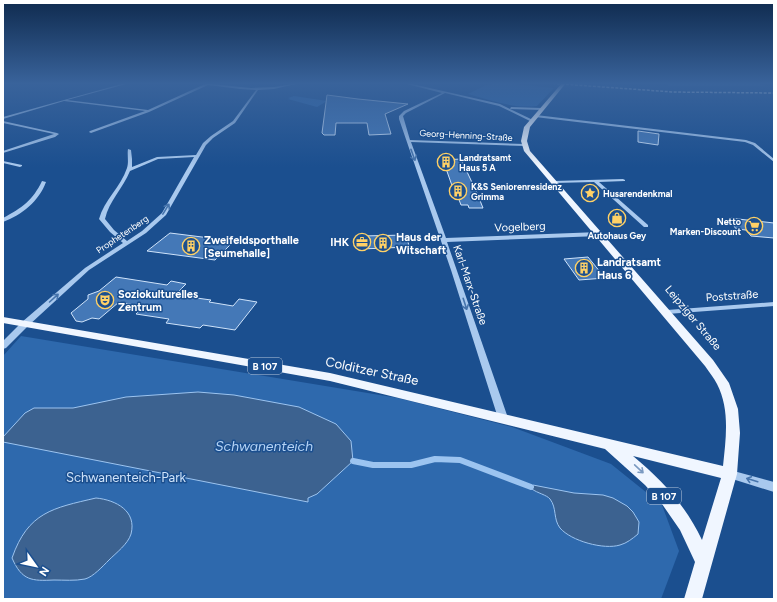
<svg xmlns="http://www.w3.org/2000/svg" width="777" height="602" font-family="Figtree,sans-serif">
<rect width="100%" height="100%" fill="#1b4f8f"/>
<path fill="#2e69ad" d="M502,83L554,88L537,106C512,109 491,100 468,94L486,85Z
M668,83H757L765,86H668Z
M294,96L327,101L317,107L288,99L290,98H288Z
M21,336L398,398L512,427L611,464L662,505L679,551L661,599H3V356Z"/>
<path fill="#3c6290" stroke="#9cc4f0" d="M198,392L234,395L299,407L336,424L351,441L353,461L317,494L308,498V502L3,442V437L25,413L34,408H73L126,397Z
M533,485L574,493L603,495L613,498L627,506L633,512L639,522L638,534C632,539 627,543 620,545C604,550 571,541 560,528C553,519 557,508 550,499C547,495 537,493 532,489L531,487Z
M96,498C116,500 137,511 131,534C128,544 116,553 109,560C103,566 93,577 85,579C75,581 64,580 54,580C32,581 22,581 12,558C28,512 53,508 96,498Z"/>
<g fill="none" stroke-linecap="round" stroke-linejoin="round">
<path stroke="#9cc4f0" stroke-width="6" d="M353,461L373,465H411L435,459L460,460L531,487"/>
</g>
<path fill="#4478b7" stroke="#cfe3fa" d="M327,95L358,99L408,104L385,114L391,134L369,135L367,123H336L335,135H324L322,133Z
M638,131L659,134L658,145L638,142Z
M461,159L477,193L483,208H469L468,205H461L458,197H456L443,160Z
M729,218L774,223V238L751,236L746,230L736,229Z
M170,233L234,241L215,260L147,251Z
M407,235L409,247L361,249V236Z
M588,257L605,278L579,280L564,259Z
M116,277L167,285L171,281L186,284L175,295L211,300L209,302L233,306L239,299L257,302L235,330L203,325L200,328L166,323L169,319L136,314L143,307L119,302L99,319L92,318L82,322L76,321L71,313L88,299V295L99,291Z"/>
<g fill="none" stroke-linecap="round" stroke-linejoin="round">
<path fill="#a9c9ee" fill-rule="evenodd" d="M125,83H130L67,100L148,110L205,84L202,83L251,88L274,87L300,83L274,89L258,90L235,123L213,138L206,145L166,215L146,233L89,270L28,326L6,348L3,349V341L22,322L85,268L123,243L110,232L99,219C104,200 121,187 127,168C129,162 127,155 128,149L131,150L132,159V167L157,157L196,155L203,143L211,136L233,121L256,90L240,89L208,85L149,112L91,133L89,132L90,131L145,111L64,101L3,119V117ZM194,157L162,213L142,231L127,241L114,230L105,219C109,201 123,188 130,171L158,159Z
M403,83H408L500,104L510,109L511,107L542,108L544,109L542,110L510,109L533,120L532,122L499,106L445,93L406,113L403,116L410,140L524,144L526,145L524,146L411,142L446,238L599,232L602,234L599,236L447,242L508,418L506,421L503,422L500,421L498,418L451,270L399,119V116L404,111L442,93Z
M536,115L746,140L755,143L774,159V162L753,145L745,142L535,117Z
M3,121L57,133L59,134L55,137L3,153V151L54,134L3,123Z
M3,161L22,165V166L20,167L3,163Z
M623,179L625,180V181L599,182L648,225V227H644L594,182L554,183L552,182L554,181Z
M42,181L46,182C39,201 22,215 3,222V218C22,208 33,200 42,181Z
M774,302V306L667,314L663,312L667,310Z
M730,470L774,482V492L726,477L725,474L726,471Z"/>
<path fill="#f0f6ff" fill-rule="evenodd" d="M562,83H566L530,127L527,141L530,151L713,360L729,383L738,409L740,433L737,474L702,599H684L695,562L680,530L662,504L645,485L605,449L330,381L3,323V317L330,373L723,466C726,438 730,409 717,384C714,378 709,372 705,366L524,151L521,141L524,127ZM633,456L721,478L702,540C686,506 662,480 633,456Z"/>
<path stroke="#fff" stroke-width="1.5" stroke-dasharray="3 1.5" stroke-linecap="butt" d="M548,83L673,92L774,93"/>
</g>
<defs><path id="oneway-shaft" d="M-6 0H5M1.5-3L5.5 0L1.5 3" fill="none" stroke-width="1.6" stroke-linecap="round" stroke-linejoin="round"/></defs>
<g stroke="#4674ac">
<use href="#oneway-shaft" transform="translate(413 155) rotate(70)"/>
<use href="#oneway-shaft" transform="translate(166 209) rotate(-58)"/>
<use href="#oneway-shaft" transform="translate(54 298) rotate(-42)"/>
<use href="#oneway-shaft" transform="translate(465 304) rotate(72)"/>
<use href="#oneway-shaft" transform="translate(752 480) rotate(-163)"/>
</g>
<use stroke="#7b9ac1" href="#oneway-shaft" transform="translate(639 469) rotate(43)"/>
<linearGradient id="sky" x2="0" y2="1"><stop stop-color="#0f2b4f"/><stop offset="0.5" stop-color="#39639b"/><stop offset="1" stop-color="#39639b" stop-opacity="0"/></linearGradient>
<rect width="777" height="167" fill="url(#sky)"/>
<defs>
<symbol id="building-ring" viewBox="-11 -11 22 22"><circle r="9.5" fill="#1b4f8f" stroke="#ffd166" stroke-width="1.5"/><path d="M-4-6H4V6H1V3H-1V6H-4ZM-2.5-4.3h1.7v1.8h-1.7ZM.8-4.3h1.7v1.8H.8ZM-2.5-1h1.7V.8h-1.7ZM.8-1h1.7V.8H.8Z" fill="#ffd166"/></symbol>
<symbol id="sight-ring" viewBox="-11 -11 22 22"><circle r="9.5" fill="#1b4f8f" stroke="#ffd166" stroke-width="1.5"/><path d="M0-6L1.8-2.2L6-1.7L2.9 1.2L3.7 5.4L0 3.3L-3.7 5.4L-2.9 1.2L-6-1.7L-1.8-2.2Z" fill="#ffd166"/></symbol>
<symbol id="shop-ring" viewBox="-11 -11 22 22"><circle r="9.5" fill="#1b4f8f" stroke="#ffd166" stroke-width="1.5"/><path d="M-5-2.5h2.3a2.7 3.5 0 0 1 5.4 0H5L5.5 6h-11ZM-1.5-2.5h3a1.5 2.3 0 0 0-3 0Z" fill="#ffd166"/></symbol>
<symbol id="supermarket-ring" viewBox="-11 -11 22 22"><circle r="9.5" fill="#1b4f8f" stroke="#ffd166" stroke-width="1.5"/><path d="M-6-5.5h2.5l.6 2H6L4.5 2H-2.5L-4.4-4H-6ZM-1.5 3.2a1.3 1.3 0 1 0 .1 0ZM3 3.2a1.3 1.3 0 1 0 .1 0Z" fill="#ffd166"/></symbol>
<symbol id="office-ring" viewBox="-11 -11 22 22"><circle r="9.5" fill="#1b4f8f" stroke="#ffd166" stroke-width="1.5"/><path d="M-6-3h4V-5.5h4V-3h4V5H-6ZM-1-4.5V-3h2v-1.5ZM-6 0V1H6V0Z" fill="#ffd166"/></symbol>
<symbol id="theatre-ring" viewBox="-11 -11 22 22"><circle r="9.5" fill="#1b4f8f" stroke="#ffd166" stroke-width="1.5"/><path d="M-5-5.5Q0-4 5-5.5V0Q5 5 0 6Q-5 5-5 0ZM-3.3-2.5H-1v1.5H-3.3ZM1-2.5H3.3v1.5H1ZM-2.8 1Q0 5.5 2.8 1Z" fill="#ffd166"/></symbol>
</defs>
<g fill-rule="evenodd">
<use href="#building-ring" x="436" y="152" width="20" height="20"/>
<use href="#building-ring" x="448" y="181" width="20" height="20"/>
<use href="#sight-ring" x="580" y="183" width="20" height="20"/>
<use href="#shop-ring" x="607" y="208" width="20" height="20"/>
<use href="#supermarket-ring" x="744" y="216" width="20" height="20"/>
<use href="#office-ring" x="352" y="232" width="20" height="20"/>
<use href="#building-ring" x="373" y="233" width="20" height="20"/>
<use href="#building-ring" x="181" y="236" width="20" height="20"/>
<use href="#building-ring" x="574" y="258" width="20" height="20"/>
<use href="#theatre-ring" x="95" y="290" width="20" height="20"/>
</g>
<g text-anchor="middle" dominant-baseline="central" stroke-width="3" stroke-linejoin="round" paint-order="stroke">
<g font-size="9" fill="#fff" stroke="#1b4f8f">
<text transform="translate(466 135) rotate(3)">Georg-Henning-Straße</text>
<text transform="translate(122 234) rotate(-34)">Prophetenberg</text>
</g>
<g font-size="9" font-weight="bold" fill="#fff" stroke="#1b4f8f" text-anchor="start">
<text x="459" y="157">Landratsamt<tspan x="459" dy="10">Haus 5 A</tspan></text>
<text x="471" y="186">K&amp;S Seniorenresidenz<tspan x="471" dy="10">Grimma</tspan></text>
<text x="603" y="193">Husarendenkmal</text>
<text x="741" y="221" text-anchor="end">Netto<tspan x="741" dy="10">Marken-Discount</tspan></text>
<text x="617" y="235" text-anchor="middle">Autohaus Gey</text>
</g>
<g fill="#1b4f8f" stroke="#bbcadd" stroke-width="1">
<rect x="248" y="358" width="34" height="16" rx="3"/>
<rect x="647" y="488" width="34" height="16" rx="3"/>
</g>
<g font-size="10" font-weight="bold" fill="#fff">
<text x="265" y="366">B 107</text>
<text x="664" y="496">B 107</text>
</g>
<g font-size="11" fill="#fff" stroke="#1b4f8f">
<text transform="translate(520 227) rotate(-2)">Vogelberg</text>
<text transform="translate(470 285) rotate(71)">Karl-Marx-Straße</text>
<text transform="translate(732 296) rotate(-4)">Poststraße</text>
<text transform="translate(693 318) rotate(50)">Leipziger Straße</text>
</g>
<g font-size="11" font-weight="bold" fill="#fff" stroke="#1b4f8f" text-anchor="start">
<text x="396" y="237">Haus der<tspan x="396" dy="13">Witschaft</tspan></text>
<text x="204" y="240">Zweifeldsporthalle<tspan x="204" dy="13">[Seumehalle]</tspan></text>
<text x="349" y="242" text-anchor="end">IHK</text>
<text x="597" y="262">Landratsamt<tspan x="597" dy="13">Haus 6</tspan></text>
<text x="118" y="294">Soziokulturelles<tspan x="118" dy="13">Zentrum</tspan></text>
</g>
<g font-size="13" fill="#fff" stroke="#1b4f8f">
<text transform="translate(372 371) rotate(12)">Colditzer Straße</text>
</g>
<g font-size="13" fill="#cfe3fa" stroke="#1b4f8f">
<text x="126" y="477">Schwanenteich-Park</text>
</g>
<g font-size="14" font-style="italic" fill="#b5d3f5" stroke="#1b4f8f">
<text x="264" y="446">Schwanenteich</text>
</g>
</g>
<rect width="777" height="602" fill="none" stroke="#ffffff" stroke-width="8"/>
<g transform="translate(36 566) rotate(123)" stroke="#1b4f8f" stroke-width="3" paint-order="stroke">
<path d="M0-3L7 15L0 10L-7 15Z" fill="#ffffff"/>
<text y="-6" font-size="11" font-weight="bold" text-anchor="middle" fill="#ffffff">N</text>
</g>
</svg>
